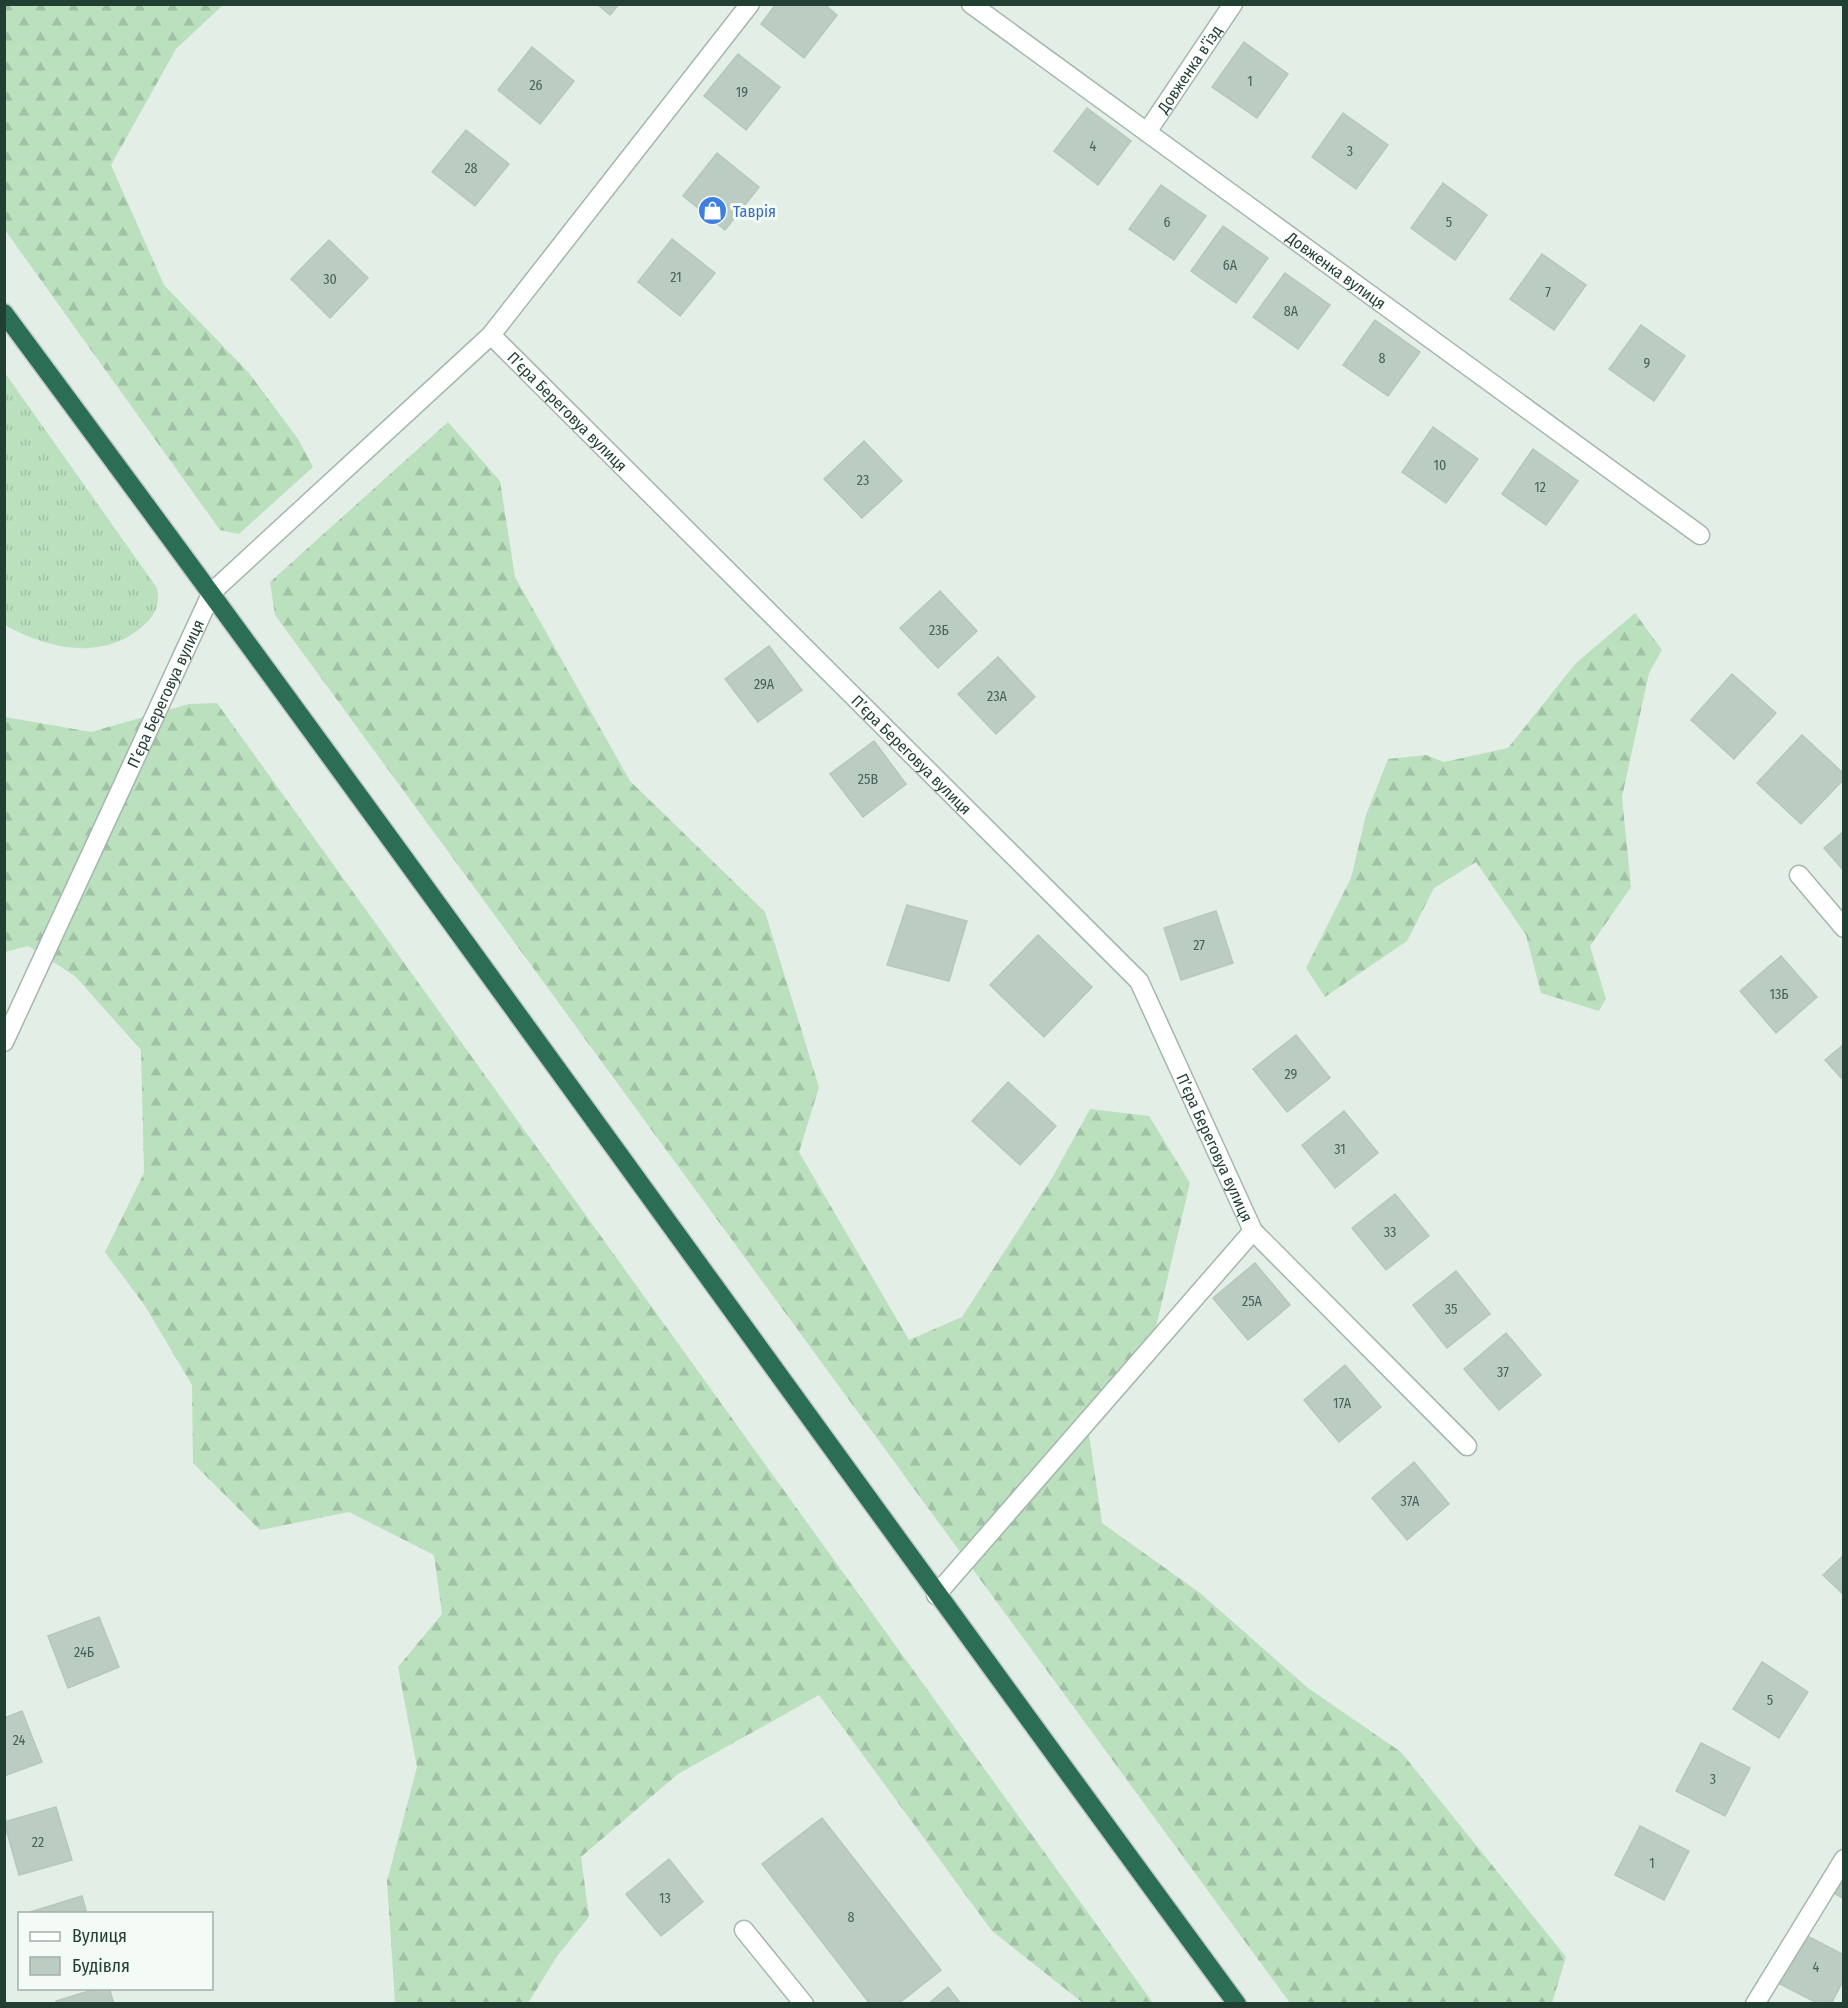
<svg xmlns="http://www.w3.org/2000/svg" width="1848" height="2008" font-family="'Fira Sans Condensed',sans-serif">
<defs>
<pattern id="grass-tufts" width="24" height="20" patternUnits="userSpaceOnUse" patternTransform="scale(1.5)"><rect width="24" height="20" fill="#bbe0be"/><path d="M3 7l-1-3M5 7V3M7 7l1-3M15 17l-1-3M17 17v-4M19 17l1-3" fill="none" stroke="#a0c1a4"/></pattern>
<pattern id="forest-firs" width="22" height="20" patternUnits="userSpaceOnUse" patternTransform="scale(1.5)"><rect width="22" height="20" fill="#bbe0be"/><path d="M5 1l3.5 6h-7zM16 11l3.5 6h-7z" fill="#a0c1a4"/></pattern>
</defs>
<rect width="100%" height="100%" fill="#e3eee7"/>
<path fill="url(#grass-tufts)" d="M5,373L157,588C160,604 156,614 144,625C105,662 47,649 5,625Z"/>
<path fill="url(#forest-firs)" d="M4,5H223L176,49L111,165L164,285L249,373L298,439L313,467L239,534L220,530L5,230Z
M448,422L500,481L515,577L630,781L765,912L819,1087L799,1152L909,1340L962,1317L1052,1178L1090,1109L1149,1116L1190,1183L1151,1348L1087,1421L1102,1523L1200,1593L1308,1688L1401,1752L1566,1957L1552,2003H1290L275,615L270,582Z
M1635,613L1662,650L1649,673L1622,797L1631,887L1590,946L1606,999L1599,1011L1541,993L1526,935L1476,862L1434,888L1407,941L1325,997L1306,968L1351,878L1366,815L1388,759L1426,755L1444,762L1508,748L1576,663Z
M217,703L1153,2003H1083L992,1931L819,1695L678,1774L581,1857L589,1917L558,1955L528,2003H395L387,1881L417,1767L398,1667L442,1614L434,1555L349,1512L260,1530L193,1463L192,1385L145,1306L105,1252L144,1173L141,1050L75,976L28,946L5,952V717L91,732L189,704Z"/>
<path fill="#bbccc2" stroke="#b5c8bd" stroke-width="1.5" d="M597,4H619L610,15Z
M776,4H824L837,15L804,58L761,24Z
M1244,42L1288,74L1257,118L1212,87Z
M532,47L574,81L540,124L498,90Z
M738,54L780,87L746,130L704,96Z
M1087,108L1131,141L1098,185L1054,151Z
M1343,113L1388,145L1356,189L1312,157Z
M466,130L509,164L475,206L432,172Z
M717,153L759,187L725,230L683,196Z
M1443,183L1487,215L1455,260L1411,228Z
M1161,185L1206,216L1174,260L1129,229Z
M1223,226L1268,258L1236,303L1191,271Z
M672,239L715,273L680,316L638,282Z
M329,240L368,278L330,318L291,279Z
M1542,254L1586,285L1554,330L1510,299Z
M1285,273L1330,305L1298,349L1253,317Z
M1375,320L1420,352L1388,396L1343,365Z
M1641,325L1685,356L1654,401L1609,369Z
M1433,427L1478,459L1446,503L1402,472Z
M864,441L902,481L862,518L824,479Z
M1533,449L1578,481L1546,525L1502,494Z
M940,591L977,631L938,668L900,628Z
M769,646L802,690L758,722L725,679Z
M998,657L1035,697L996,734L958,694Z
M1732,674L1776,713L1734,759L1691,720Z
M1802,735L1844,774V779L1801,824L1757,783Z
M874,741L906,784L863,817L830,774Z
M1844,831V871L1824,848Z
M907,905L967,921L949,981L887,965Z
M1216,911L1233,963L1181,980L1164,928Z
M1038,935L1092,987L1044,1037L990,985Z
M1781,956L1817,997L1776,1033L1740,991Z
M1296,1035L1330,1078L1287,1112L1253,1069Z
M1844,1044V1081L1825,1060Z
M1008,1082L1056,1126L1020,1165L972,1121Z
M1344,1111L1378,1153L1335,1188L1302,1145Z
M1395,1194L1429,1236L1386,1270L1352,1228Z
M1255,1263L1290,1305L1248,1340L1213,1298Z
M1456,1271L1490,1314L1447,1348L1413,1305Z
M1506,1333L1541,1375L1499,1410L1464,1369Z
M1345,1365L1381,1407L1339,1442L1304,1400Z
M1414,1462L1449,1504L1407,1540L1372,1498Z
M1844,1555V1595L1823,1575Z
M99,1617L119,1667L68,1688L48,1636Z
M1762,1662L1808,1692L1779,1738L1733,1709Z
M22,1711L42,1762L4,1776V1718Z
M1701,1743L1750,1768L1725,1816L1676,1791Z
M56,1807L72,1860L19,1875L4,1822Z
M822,1818L941,1970L898,2004H870L762,1864Z
M1640,1826L1689,1851L1664,1900L1615,1875Z
M669,1859L703,1902L661,1936L626,1894Z
M1844,1868V1899L1829,1890Z
M82,1896L87,1914H30V1912Z
M1805,1935L1844,1955V1979L1831,2004H1819L1780,1984Z
M948,1987L961,2004H928Z
M99,1988H109L114,2004H57L56,2001Z"/>
<g fill="none" stroke-linecap="round" stroke-linejoin="round">
<defs>
<g id="street">
<path id="s1" d="M971,4L1700,535"/>
<path id="s2" d="M1147,132L1233,4"/>
<path id="s3" d="M491,335L1139,981L1253,1231L1467,1446"/>
<path d="M1799,875L1844,928"/>
<path id="s4" d="M4,1042L212,592L491,335L750,4"/>
<path d="M936,1595L1253,1231"/>
<path d="M744,1930L804,2004"/>
<path d="M1755,2004L1844,1859"/>
</g>
<path id="highway" d="M4,313C420,873 824,1442 1237,2004"/>
</defs>
<use href="#street" stroke="#a5b6ad" stroke-width="21"/>
<use href="#highway" stroke="#c1cac6" stroke-width="21"/>
<use href="#street" stroke="#fff" stroke-width="18"/>
<use href="#highway" stroke="#2b6e55" stroke-width="18"/>
</g>
<defs>
<symbol id="shop-disc" viewBox="-11 -11 22 22"><circle r="9.5" fill="#3f7fe0" stroke="#f4faf6"/><path d="M-5-2.5h2.3a2.7 3.5 0 0 1 5.4 0H5L5.5 6h-11ZM-1.5-2.5h3a1.5 2.3 0 0 0-3 0Z" fill="#fff"/></symbol>
</defs>
<g fill-rule="evenodd">
<use href="#shop-disc" x="696" y="194" width="33" height="33"/>
</g>
<g text-anchor="middle" dominant-baseline="central" stroke-width="6" stroke-linejoin="round" paint-order="stroke">
<g font-size="14" fill="#486357">
<text x="1250" y="81">1</text>
<text x="536" y="85">26</text>
<text x="742" y="92">19</text>
<text x="1093" y="146">4</text>
<text x="1350" y="151">3</text>
<text x="471" y="168">28</text>
<text x="1167" y="222">6</text>
<text x="1449" y="222">5</text>
<text x="1230" y="265">6А</text>
<text x="676" y="277">21</text>
<text x="330" y="279">30</text>
<text x="1548" y="292">7</text>
<text x="1291" y="311">8А</text>
<text x="1382" y="358">8</text>
<text x="1647" y="363">9</text>
<text x="1440" y="465">10</text>
<text x="863" y="480">23</text>
<text x="1540" y="487">12</text>
<text x="939" y="630">23Б</text>
<text x="764" y="684">29А</text>
<text x="997" y="696">23А</text>
<text x="868" y="779">25В</text>
<text x="1199" y="945">27</text>
<text x="1779" y="994">13Б</text>
<text x="1291" y="1074">29</text>
<text x="1340" y="1149">31</text>
<text x="1390" y="1232">33</text>
<text x="1252" y="1301">25А</text>
<text x="1451" y="1309">35</text>
<text x="1503" y="1372">37</text>
<text x="1342" y="1403">17А</text>
<text x="1410" y="1501">37А</text>
<text x="84" y="1652">24Б</text>
<text x="1770" y="1700">5</text>
<text x="19" y="1740">24</text>
<text x="1713" y="1779">3</text>
<text x="38" y="1842">22</text>
<text x="1652" y="1863">1</text>
<text x="665" y="1898">13</text>
<text x="851" y="1917">8</text>
<text x="1816" y="1967">4</text>
</g>
<g font-size="16" fill="#214033" stroke="#f4faf6">
<text stroke="none"><textPath href="#s2" startOffset="76">Довженка в’їзд</textPath></text>
<text stroke="none"><textPath href="#s1" startOffset="452">Довженка вулиця</textPath></text>
<text stroke="none"><textPath href="#s3" startOffset="108">П’єра Береговуа вулиця</textPath></text>
<text stroke="none"><textPath href="#s4" startOffset="384">П’єра Береговуа вулиця</textPath></text>
<text stroke="none"><textPath href="#s3" startOffset="594">П’єра Береговуа вулиця</textPath></text>
<text stroke="none"><textPath href="#s3" startOffset="1098">П’єра Береговуа вулиця</textPath></text>
</g>
<g font-size="16" fill="#366cbe" stroke="#f4faf6" text-anchor="start">
<text x="733" y="211">Таврiя</text>
</g>
</g>
<rect width="1848" height="2008" fill="none" stroke="#214033" stroke-width="12"/>
<rect x="18" y="1912" width="195" height="78" fill="#f4faf6" stroke="#a0b0a8" stroke-width="1.5"/>
<rect x="30" y="1932" width="30" height="9" fill="#ffffff" stroke="#a0b0a8" stroke-width="1.5"/>
<text x="72" y="1942" font-size="18" fill="#214033">Вулиця</text>
<rect x="30" y="1957" width="30" height="18" fill="#bbccc2" stroke="#a0b0a8" stroke-width="1.5"/>
<text x="72" y="1972" font-size="18" fill="#214033">Будівля</text>
</svg>
